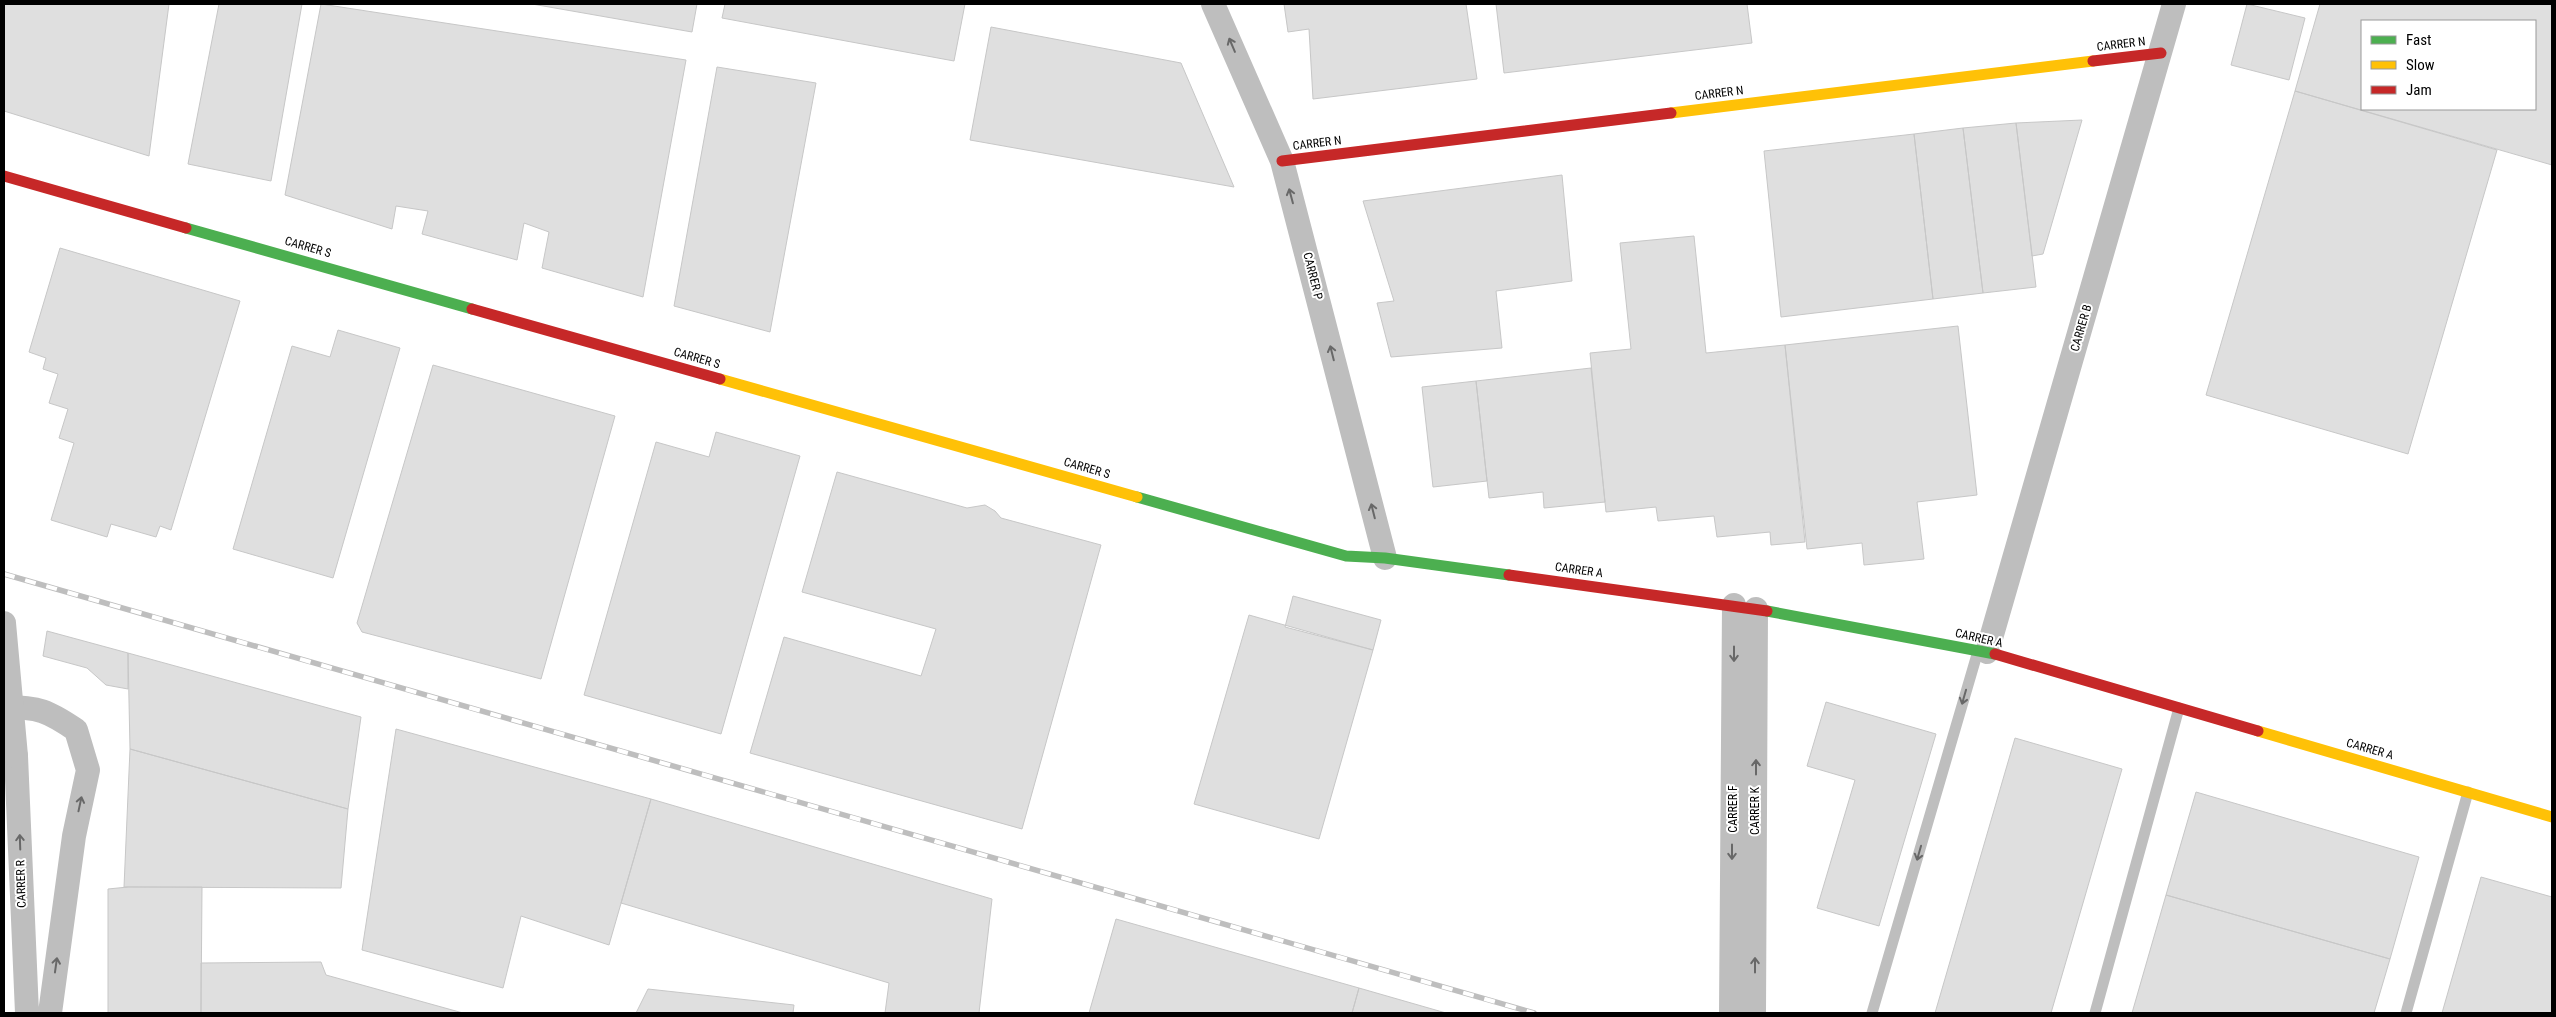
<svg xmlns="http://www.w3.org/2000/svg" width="2556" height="1017" font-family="'Roboto Condensed',sans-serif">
<rect width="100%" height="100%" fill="#fff"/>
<path fill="#dfdfdf" stroke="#c7c7c7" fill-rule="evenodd" d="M4,4H169L149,156L4,111Z
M219,4H302L271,181L188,164Z
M321,4L686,60L643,297L542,268L549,232L524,223L517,260L422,234L428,211L396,206L392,229L285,195Z
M532,4H697L692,32Z
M725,4H965L954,61L722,18Z
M1284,4H1466L1477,79L1313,99L1309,29L1288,32Z
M1496,4H1747L1752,43L1504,73Z
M2247,4L2305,18L2289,80L2231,65Z
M2320,4H2552V165L2295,91ZM2362,21H2535V109H2362Z
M991,27L1181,63L1234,187L970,140Z
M717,67L816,83L770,332L674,306Z
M2295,91L2497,150L2408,454L2206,395Z
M2082,120L2043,254L2032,256L2016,123Z
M2016,123L2036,287L1983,293L1963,128Z
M1963,128L1983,293L1933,299L1914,134Z
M1914,134L1933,299L1781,317L1764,151Z
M1562,175L1572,281L1496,291L1502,348L1391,357L1377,303L1394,301L1363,201Z
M1694,236L1706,353L1785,345L1805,542L1771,545L1770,532L1717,537L1714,516L1658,521L1656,507L1606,512L1590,353L1631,349L1620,243Z
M60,248L240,301L171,530L160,526L156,537L111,524L107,537L51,520L74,443L59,438L68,409L49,403L58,374L43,369L46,358L29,352Z
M1958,326L1977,495L1917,502L1924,559L1864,565L1862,543L1807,549L1785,345Z
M338,330L400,348L333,578L233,549L292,346L330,357Z
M433,365L615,416L541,679L362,632L357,623Z
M1591,368L1605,502L1544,508L1543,492L1489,498L1476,381Z
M1476,381L1487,481L1433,487L1422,387Z
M716,432L800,456L721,734L584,695L656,442L709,457Z
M837,472L967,508L985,505L995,511L1001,518L1101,545L1022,829L750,753L784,637L921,676L936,629L802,592Z
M1293,596L1381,620L1373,650L1285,627Z
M1249,615L1373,650L1319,839L1194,804Z
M47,631L128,653V689L106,685L87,668L43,656Z
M128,653L361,717L348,809L130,749Z
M1826,702L1936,734L1879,926L1817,908L1855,780L1807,766Z
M396,729L651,799L609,945L521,916L503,988L362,950Z
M2015,738L2122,769L2051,1013H1935Z
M130,749L348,809L341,888L124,887Z
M2196,792L2419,857L2390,959L2166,895Z
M651,799L992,899L979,1013H885L889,983L621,903Z
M2481,877L2552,897V1013H2442Z
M128,887H202L201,1013H108V889Z
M2166,895L2390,959L2374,1013H2132Z
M1116,919L1359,988L1352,1013H1089Z
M321,962L326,975L463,1013H201V963Z
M1359,988L1446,1013H1352Z
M648,989L794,1005L793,1013H636Z"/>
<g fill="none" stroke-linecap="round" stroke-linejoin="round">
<path stroke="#bebebe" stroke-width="11" d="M1872,1013L1978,651
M2095,1013L2179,708
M2406,1013L2468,792"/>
<path stroke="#bebebe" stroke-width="24" d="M1213,4L1282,161L1385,558
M1987,652L2174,4
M4,707C39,707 48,711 76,730L88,770L74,836L50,1013
M16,756L27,1013
M1731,1013L1734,605
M1754,1013L1756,609"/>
<path stroke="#4caf50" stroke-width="11" d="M186,228L472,309
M1137,497L1346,556L1385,558L1509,575
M1767,611L1995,654"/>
<path stroke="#ffc107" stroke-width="11" d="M1671,113L2093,61
M720,379L1137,497
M2258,731L2552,817"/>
<path stroke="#c62828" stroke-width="11" d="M2093,61L2161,53
M1282,161L1671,113
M4,176L186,228
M472,309L720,379
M1509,575L1767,611
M1995,654L2258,731"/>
<defs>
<path id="rail" d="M4,574L1534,1013"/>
</defs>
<use href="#rail" stroke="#bebebe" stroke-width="5.5"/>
<use href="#rail" stroke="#fff" stroke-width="4" stroke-dasharray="11" stroke-linecap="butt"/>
<path stroke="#bebebe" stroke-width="24" d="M4,623L16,756"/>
</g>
<defs><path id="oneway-shaft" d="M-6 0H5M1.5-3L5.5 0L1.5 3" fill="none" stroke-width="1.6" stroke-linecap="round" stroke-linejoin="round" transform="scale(1.25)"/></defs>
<g stroke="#686868">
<use href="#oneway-shaft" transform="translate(1232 45) rotate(-113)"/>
<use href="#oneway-shaft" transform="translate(1291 196) rotate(-105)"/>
<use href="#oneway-shaft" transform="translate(1332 353) rotate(-104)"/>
<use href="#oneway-shaft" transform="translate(1373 511) rotate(-104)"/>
<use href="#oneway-shaft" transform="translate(1734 654) rotate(90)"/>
<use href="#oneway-shaft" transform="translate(1964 697) rotate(106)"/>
<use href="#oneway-shaft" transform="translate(1756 767) rotate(-90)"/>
<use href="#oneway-shaft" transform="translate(80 804) rotate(-78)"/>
<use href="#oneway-shaft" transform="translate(20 842) rotate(-92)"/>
<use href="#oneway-shaft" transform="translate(1732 852) rotate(90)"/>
<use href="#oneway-shaft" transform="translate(1919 853) rotate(106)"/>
<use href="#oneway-shaft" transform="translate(56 965) rotate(-82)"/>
<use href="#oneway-shaft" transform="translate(1755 965) rotate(-90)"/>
</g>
<g text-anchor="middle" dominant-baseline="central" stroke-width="4" stroke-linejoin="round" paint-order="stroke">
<g font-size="12" fill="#000" stroke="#fff">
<text transform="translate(2121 44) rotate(-7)">CARRER N</text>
<text transform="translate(1719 93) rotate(-7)">CARRER N</text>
<text transform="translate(1317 143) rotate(-7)">CARRER N</text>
<text transform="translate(308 247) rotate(16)">CARRER S</text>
<text transform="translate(1313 276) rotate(76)">CARRER P</text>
<text transform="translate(2081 328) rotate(-74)">CARRER B</text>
<text transform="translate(697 358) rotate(16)">CARRER S</text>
<text transform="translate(1087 468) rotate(16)">CARRER S</text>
<text transform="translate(1579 570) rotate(8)">CARRER A</text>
<text transform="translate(1979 638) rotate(13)">CARRER A</text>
<text transform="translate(2370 749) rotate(16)">CARRER A</text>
<text transform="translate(1733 809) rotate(-90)">CARRER F</text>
<text transform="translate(1755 811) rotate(-90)">CARRER K</text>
<text transform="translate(21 884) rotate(-92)">CARRER R</text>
</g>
</g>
<rect width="2556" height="1017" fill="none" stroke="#000000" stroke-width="10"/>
<rect x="2361" y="20" width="175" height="90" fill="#ffffff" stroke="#999999"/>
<rect x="2371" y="36" width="25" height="8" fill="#4caf50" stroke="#999999"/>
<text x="2406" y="45" font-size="15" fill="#000000">Fast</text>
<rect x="2371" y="61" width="25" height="8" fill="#ffc107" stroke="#999999"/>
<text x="2406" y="70" font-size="15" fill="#000000">Slow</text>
<rect x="2371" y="86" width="25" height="8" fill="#c62828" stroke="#999999"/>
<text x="2406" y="95" font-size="15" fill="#000000">Jam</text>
</svg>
